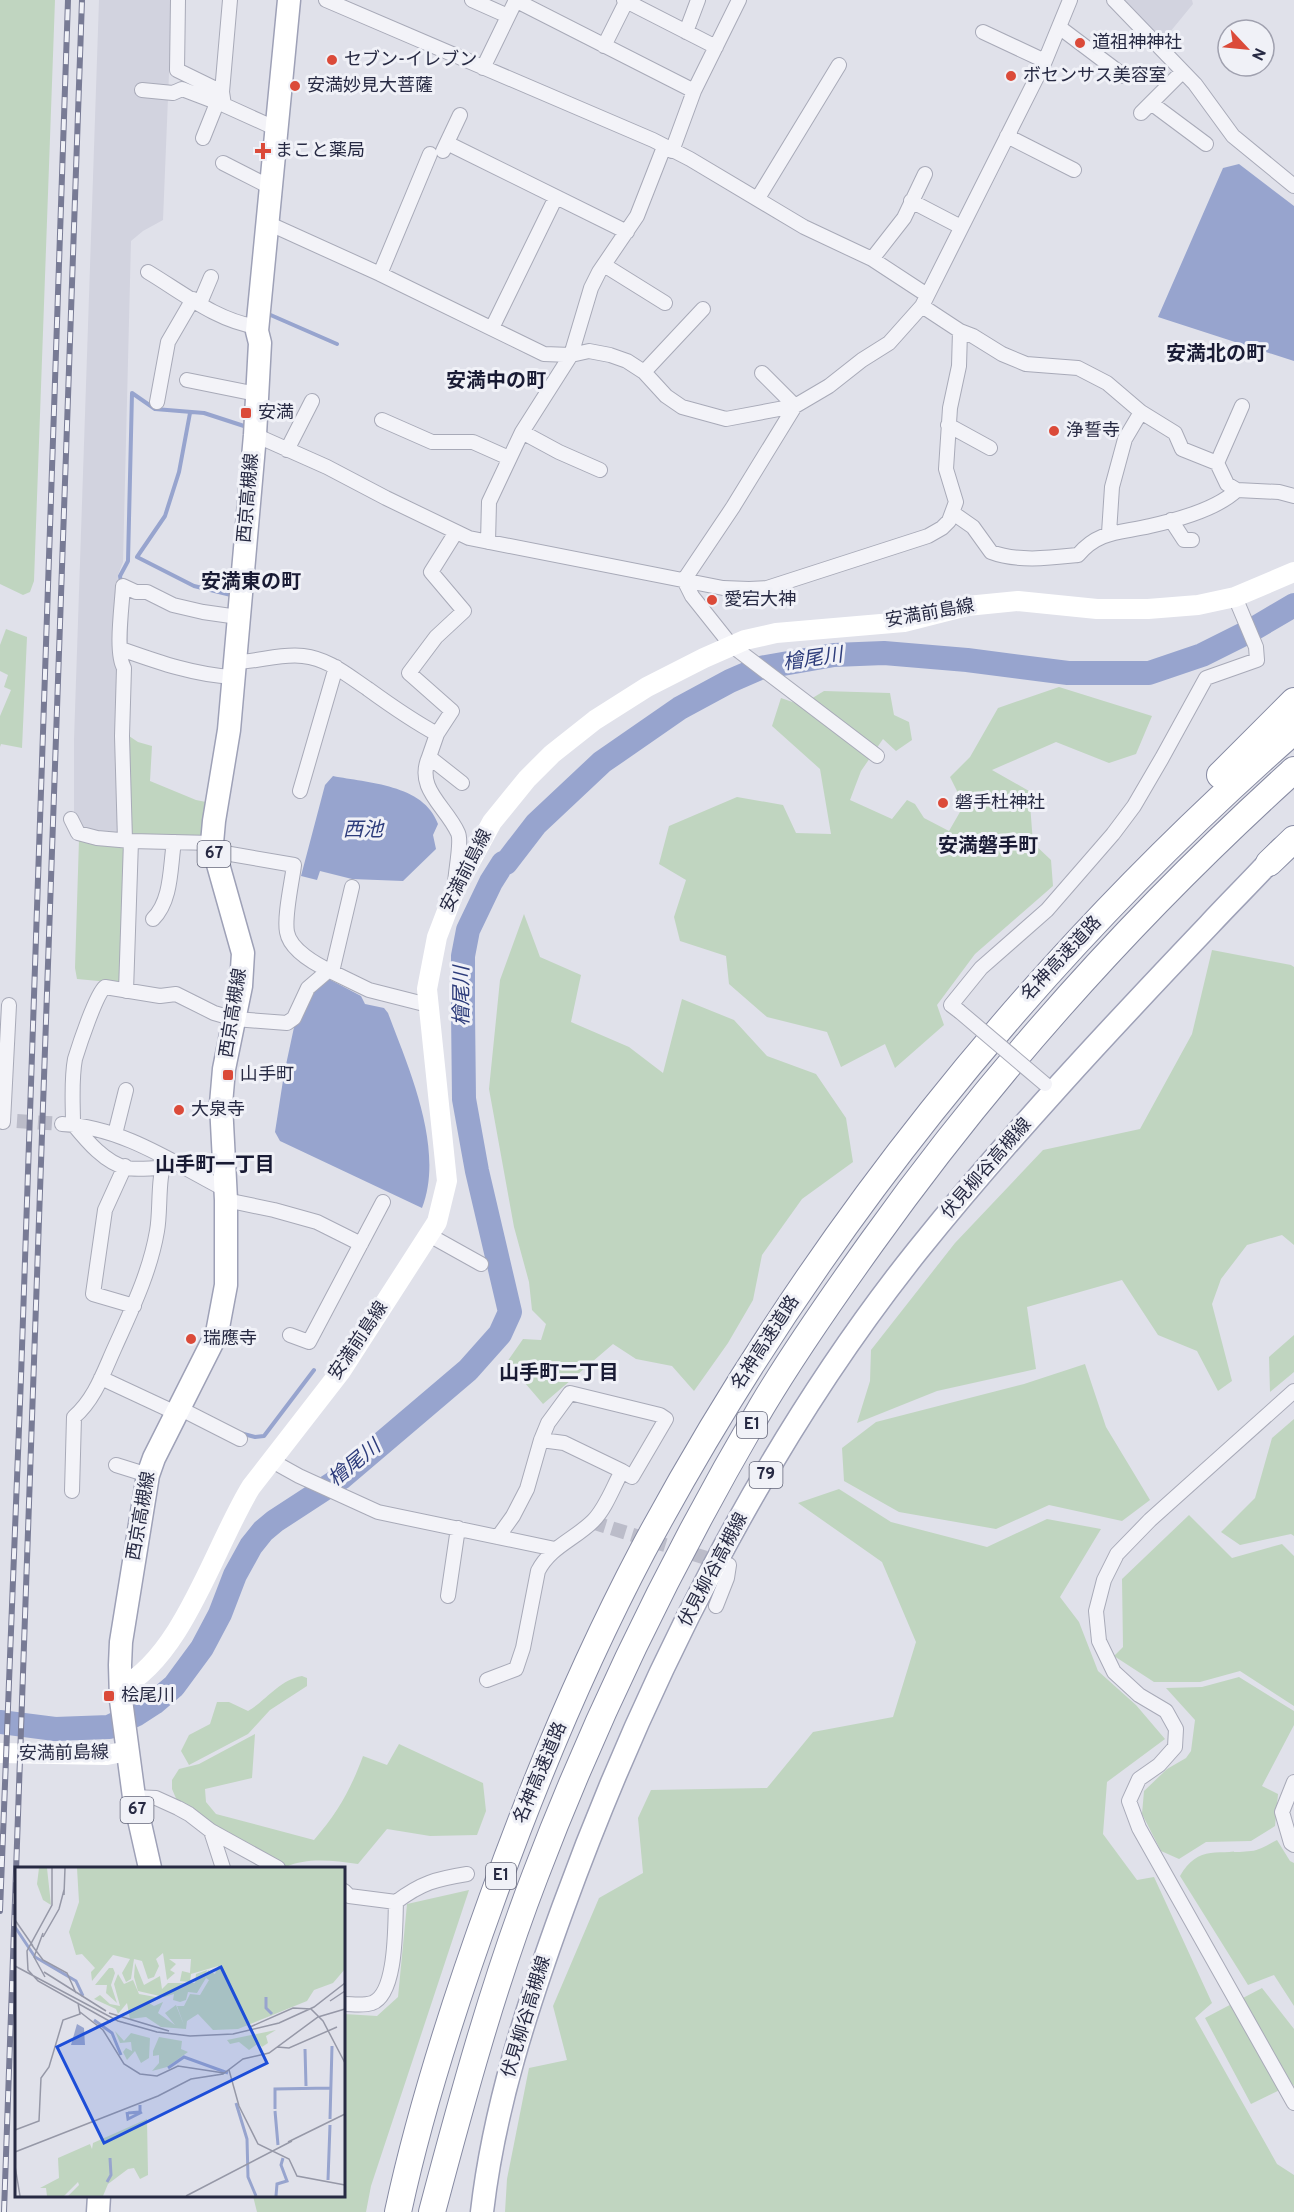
<svg xmlns="http://www.w3.org/2000/svg" width="1294" height="2212" font-family="Overpass,'Noto Sans JP',sans-serif">
<rect width="100%" height="100%" fill="#e0e1ea"/>
<path fill="#d2d3df" d="M99,0H172L163,220L143,231L131,241L123,562L118,575L116,664L120,670L122,836L88,834L74,820V740Z
M1121,0H1192L1193,4L1161,43Z"/>
<path fill="#c0d5c0" d="M0,0H55L34,581L30,592L23,595L0,584Z
M6,629L27,637L22,748L1,744L0,747V716L11,690L4,687L8,675L0,671V645Z
M1059,687L1152,716L1136,754L1109,763L1056,742L992,770L1029,791L1033,843L1051,860L1053,886L975,954L937,1005L944,1025L895,1068L885,1044L841,1067L827,1032L767,1017L729,984L726,956L680,941L674,917L686,880L659,864L669,826L737,797L783,805L796,833L831,834L820,769L772,726L781,698L801,705L824,691L890,693L894,715L909,722L912,740L896,751L883,739L861,771L850,800L892,819L907,800L915,804L924,818L949,831L964,805L950,777L970,757L998,708Z
M129,736L138,742L152,746L150,781L196,800L211,803L205,839L131,837Z
M79,839L126,845L120,983L77,979L75,968Z
M524,914L540,957L581,975L571,1022L629,1047L663,1073L682,999L734,1020L767,1056L816,1074L846,1118L853,1162L802,1199L762,1255L753,1300L728,1343L694,1391L672,1366L636,1359L613,1344L543,1404L507,1362L523,1339L541,1340L546,1324L532,1310L529,1282L514,1227L489,1089L500,980Z
M1212,950L1291,965L1294,967V1245L1282,1235L1247,1245L1221,1279L1212,1304L1232,1381L1218,1391L1197,1351L1158,1335L1122,1280L1027,1307L1036,1369L937,1391L857,1423L870,1381L871,1350L955,1243L1043,1150L1140,1129L1192,1034Z
M1294,1335V1372L1270,1392L1269,1357Z
M1085,1364L1106,1427L1150,1500L1122,1521L1049,1505L996,1529L899,1512L844,1481L842,1448L876,1422L1024,1384Z
M1294,1419V1536L1291,1534L1240,1545L1221,1532L1255,1498L1272,1438Z
M839,1489L891,1522L987,1547L1047,1519L1101,1529L1060,1597L1079,1622L1098,1671L1136,1705L1165,1739L1107,1782L1103,1834L1137,1880L1154,1877L1212,2003L1195,2018L1277,2164L1294,2175V2212H505L507,2179L529,2068L567,2060L553,2006L599,1898L643,1873L638,1818L651,1790L767,1788L813,1732L893,1717L916,1642L882,1562L798,1503Z
M1189,1515L1232,1558L1282,1544L1294,1556V1706L1240,1671L1200,1682H1154L1114,1656L1123,1647L1122,1579Z
M302,1676L307,1678V1686L270,1710L248,1734L189,1765L181,1751L189,1735L210,1724L217,1702H229L248,1711C267,1700 279,1680 302,1676Z
M1239,1677L1294,1711V1725L1262,1786L1278,1794L1275,1826L1251,1841L1206,1842L1179,1859L1161,1851L1142,1814L1144,1791L1167,1769L1186,1758L1191,1751L1195,1720L1166,1688L1202,1687Z
M255,1734L252,1778L205,1789L206,1802L216,1814L314,1840C338,1812 350,1791 363,1756L387,1765L399,1744L483,1783L486,1811L477,1835L430,1836L387,1829L358,1864C334,1861 308,1857 286,1867L222,1832L178,1803L172,1789V1780L179,1769L199,1764Z
M1277,1840L1290,1861L1294,1863V2006L1274,1975L1248,1985L1180,1876C1198,1844 1220,1855 1251,1851C1260,1850 1269,1844 1277,1840Z
M469,1890L371,2186L366,2212H257L253,2196H344V2014L377,2016L398,1997L407,1904Z
M1262,1988L1294,2029V2086L1292,2084L1251,2104L1205,2018Z"/>
<path fill="#97a4ce" d="M1239,164L1294,206V361L1158,317L1223,168Z
M333,776C367,783 424,784 438,824L433,835L436,849L403,881L352,879L320,871L317,880L301,876L325,785Z
M327,978L361,996L365,1004L384,1008L388,1013C409,1069 445,1149 422,1208L280,1141L275,1132L284,1074L296,1018L308,994Z"/>
<g fill="none" stroke-linecap="round" stroke-linejoin="round">
<path stroke="#97a4ce" stroke-width="4" d="M266,313L337,344
M190,413L179,472L165,516L137,557L194,586L231,595
M121,583L120,576L128,561L132,393L155,409L204,413L247,427
M240,1433L255,1437L264,1436L314,1370"/>
<path stroke="#97a4ce" stroke-width="24" d="M0,1722L55,1729L109,1727L137,1714L154,1703L174,1686L202,1648L220,1614L235,1575L251,1546L263,1531L275,1521L341,1478L468,1370L500,1334L510,1312L477,1171L464,1099L463,1011V956L468,930L491,882L503,863H506L536,824L602,762L680,708L730,681L760,668L834,655L884,653L967,660L1068,673H1149L1202,655L1250,631L1294,605"/>
<path stroke="#bbbcc9" stroke-width="14" stroke-dasharray="14 7" stroke-linecap="butt" d="M17,1121L62,1124
M592,1522L722,1563"/>
<defs>
<path id="street" d="M178,0L177,70L222,92
M230,0L222,92L224,105L277,129
M326,0L653,140L690,159L804,227L872,259L927,295
M472,0L508,16
M515,0L694,91
M624,0L716,47
M1114,0L1195,84L1233,136L1294,186
M1059,27L1124,76
M686,32L698,0
M983,32L1045,61
M604,46L627,0
M483,68L516,0
M142,90L173,93L182,89L224,105
M1151,103L1206,144
M1141,113L1182,72
M1007,136L1074,170
M203,138L217,103
M447,143L627,232
M443,151L460,115
M672,151L694,91L739,0
M223,163L272,188
M758,198L839,65
M911,201L961,227
M272,225L380,274L544,354L571,355L589,351L610,355L627,361L644,372L666,396L682,407L726,419L795,406L829,386L862,360L889,343L922,306L1045,61L1070,0
M872,259L904,218L925,174
M604,265L665,303
M148,272C183,293 217,321 258,327
M380,274L430,154
M200,303L211,277
M492,328L556,197
M960,331L973,336L1002,354L1026,364L1078,368L1107,383L1141,412L1175,433L1182,449L1217,463L1227,484L1237,490
M644,372L703,309
M762,373L795,406
M187,380L256,394
M157,402L168,342L193,299
M382,420L432,442H473L509,458
M948,425L990,448
M522,432L559,452L600,470
M255,435L327,467L386,498L469,538L723,588L749,589L767,588L928,536L942,528L949,521L956,502L946,469L950,408L959,366L960,331L922,306
M287,450L312,401
M1217,463L1242,406
M953,513L973,527L991,552C1017,562 1050,558 1078,555C1099,530 1121,533 1150,526C1177,520 1217,509 1237,490L1279,492L1294,496
M1171,520L1184,540H1192
M456,532L431,572L464,611L436,637L409,673L452,711L437,734L429,757L462,783
M1109,533L1112,487L1125,439L1141,412
M488,542L489,502L522,432L571,355L591,288L599,272L637,216L664,147
M684,580L692,596L731,645L877,756
M684,580L733,507L795,406
M121,649C158,662 194,675 233,677
M235,662C258,662 281,653 303,656C329,659 347,675 368,689C390,705 413,721 437,734
M429,757C415,789 446,806 458,833C462,842 455,873 455,885
M300,791L336,667
M71,819L78,833L97,838L131,841L212,843
M125,840L122,736L124,668C115,653 122,606 123,586L136,592H147L173,605L203,612L238,617
M213,851L294,865C292,882 284,916 287,932C290,950 317,965 332,972
M352,887L332,972L369,990L428,1005
M153,919C172,900 170,867 174,842
M126,991L131,841
M959,1011L951,1005L981,968L1047,910L1113,834L1134,806L1162,758L1206,678L1257,660L1256,647L1235,597
M3,1122L9,1005
M62,1124C122,1127 174,1163 226,1190
M115,1134L126,1090
M125,1166L105,1210L93,1294L134,1306
M161,1168C150,1168 137,1170 127,1168C105,1163 87,1141 73,1124C73,1104 71,1080 75,1059C79,1046 96,994 105,987L160,996L176,994L214,1013L235,1019L287,1023L294,1018L308,988L329,970
M226,1200L274,1210L317,1222L361,1244
M429,1235L481,1264
M290,1335L309,1342L383,1202
M101,1378L176,1413
M1294,1391L1150,1520L1117,1554L1104,1580L1096,1611L1099,1641L1114,1672L1139,1695L1166,1711L1176,1729L1175,1747L1159,1765L1139,1779L1129,1801L1139,1828L1294,2103
M179,1408L240,1439
M541,1440L564,1443L622,1471
M272,1461L299,1476L378,1512L555,1549
M116,1465L148,1475
M72,1491L74,1417C95,1399 104,1371 115,1347C132,1309 150,1272 157,1231C161,1210 157,1176 166,1159
M448,1596L458,1528
M716,1606L727,1578L729,1565
M487,1680L516,1669L523,1648L538,1571C550,1547 575,1539 593,1521C606,1508 613,1487 622,1471L632,1477L666,1419L660,1415L570,1393L548,1423L541,1440L527,1489L513,1516L498,1537
M1294,1782L1282,1812L1291,1843L1294,1845
M134,1797L156,1798L178,1808L189,1814L211,1831L278,1868
M211,1831L223,1868
M344,1891L349,1896L396,1902C395,1925 397,1994 372,2003C363,2006 352,2004 344,2004
M396,1902C421,1883 436,1879 467,1874"/>
<path id="primary" d="M150,1868L134,1797L121,1700L120,1665L121,1642L148,1475L154,1458L217,1333L226,1285V1200L221,1104L224,1069L241,986L243,953L212,843L214,821L229,730L255,435L260,343L257,331L289,0
M98,2212L99,2196
M482,2212C494,2107 527,2007 563,1908C646,1680 766,1440 918,1250C1009,1137 1109,1030 1209,925C1233,899 1258,875 1281,849"/>
<path id="highway" d="M1220,775L1294,701
M1269,863L1294,839
M398,2212C421,2105 455,2001 492,1899C534,1782 585,1660 643,1550C809,1240 1030,963 1294,731
M432,2212C462,2099 493,1985 535,1876C597,1713 674,1556 762,1406C796,1349 834,1295 872,1242C995,1070 1137,912 1294,770"/>
</defs>
<use href="#street" stroke="#a8aab8" stroke-width="16"/>
<use href="#primary" stroke="#9ea1b7" stroke-width="25"/>
<use href="#highway" stroke="#868aa2" stroke-width="28"/>
<use href="#street" stroke="#f3f3f8" stroke-width="14"/>
<path stroke="#fff" stroke-width="20" d="M120,1688C183,1657 215,1545 251,1487L341,1371L437,1222L447,1181L427,989L437,937L455,890L492,822L527,779L552,754L595,720L647,687L704,658L745,640L776,633L904,622L967,606L1018,601L1097,609H1148L1198,605L1235,597L1294,572
M0,1753L107,1755L128,1751"/>
<use href="#primary" stroke="#fff" stroke-width="22"/>
<use href="#highway" stroke="#fff" stroke-width="26"/>
<defs>
<path id="rail" d="M0,1911L21,1377L68,0
M4,2212L82,0"/>
</defs>
<use href="#rail" stroke="#787b95" stroke-width="6"/>
<use href="#rail" stroke="#f0f1f7" stroke-width="4" stroke-dasharray="11" stroke-linecap="butt"/>
<defs>
<path id="street-bridge" d="M959,1011L1045,1084"/>
</defs>
<use href="#street-bridge" stroke="#a8aab8" stroke-width="16" stroke-linecap="butt"/>
<use href="#street-bridge" stroke="#f3f3f8" stroke-width="14"/>
</g>
<g fill="#db4a39" stroke="#f0f1f7" stroke-width="2">
<circle cx="1080" cy="43" r="6"/>
<circle cx="332" cy="60" r="6"/>
<circle cx="1011" cy="76" r="6"/>
<circle cx="295" cy="86" r="6"/>
<path d="M260 142h6v6h6v6h-6v6h-6v-6h-6v-6h6z"/>
<rect x="240" y="407" width="12" height="12" rx="3"/>
<circle cx="1054" cy="431" r="6"/>
<circle cx="712" cy="600" r="6"/>
<circle cx="943" cy="803" r="6"/>
<rect x="222" y="1069" width="12" height="12" rx="3"/>
<circle cx="179" cy="1110" r="6"/>
<circle cx="191" cy="1339" r="6"/>
<rect x="103" y="1690" width="12" height="12" rx="3"/>
</g>
<g text-anchor="middle" dominant-baseline="central" stroke-width="6" stroke-linejoin="round" paint-order="stroke">
<g fill="#f0f1f7" stroke="#636679" stroke-width="1.5">
<rect x="197.5" y="841" width="33" height="26" rx="4.5"/>
<rect x="737" y="1412" width="30" height="26" rx="4.5"/>
<rect x="749.5" y="1462" width="33" height="26" rx="4.5"/>
<rect x="120.5" y="1797" width="33" height="26" rx="4.5"/>
<rect x="486" y="1863" width="30" height="26" rx="4.5"/>
</g>
<g font-size="16" font-weight="bold" fill="#272a43">
<text x="214" y="854">67</text>
<text x="752" y="1425">E1</text>
<text x="766" y="1475">79</text>
<text x="137" y="1810">67</text>
<text x="501" y="1876">E1</text>
</g>
<g font-size="18" fill="#272a43" stroke="#f0f1f7" text-anchor="start">
<text x="1092" y="43">道祖神神社</text>
<text x="344" y="60">セブン-イレブン</text>
<text x="1023" y="76">ボセンサス美容室</text>
<text x="307" y="86">安満妙見大菩薩</text>
<text x="275" y="151">まこと薬局</text>
<text x="258" y="413">安満</text>
<text x="1066" y="431">浄誓寺</text>
<text x="724" y="600">愛宕大神</text>
<text x="955" y="803">磐手杜神社</text>
<text x="240" y="1075">山手町</text>
<text x="191" y="1110">大泉寺</text>
<text x="203" y="1339">瑞應寺</text>
<text x="121" y="1696">桧尾川</text>
</g>
<g font-size="18" fill="#272a43" stroke="#f0f1f7">
<text transform="translate(249 498) rotate(-85)">西京高槻線</text>
<text transform="translate(930 614) rotate(-10)">安満前島線</text>
<text transform="translate(467 871) rotate(-63)">安満前島線</text>
<text transform="translate(1062 959) rotate(-47)">名神高速道路</text>
<text transform="translate(234 1013) rotate(-81)">西京高槻線</text>
<text transform="translate(987 1169) rotate(-49)">伏見柳谷高槻線</text>
<text transform="translate(359 1341) rotate(-56)">安満前島線</text>
<text transform="translate(766 1343) rotate(-57)">名神高速道路</text>
<text transform="translate(142 1516) rotate(-80)">西京高槻線</text>
<text transform="translate(714 1570) rotate(-62)">伏見柳谷高槻線</text>
<text transform="translate(64 1754) rotate(-1)">安満前島線</text>
<text transform="translate(541 1773) rotate(-67)">名神高速道路</text>
<text transform="translate(527 2017) rotate(-73)">伏見柳谷高槻線</text>
</g>
<g font-size="20" font-weight="bold" fill="#191b34" stroke="#f0f1f7">
<text x="1216" y="355">安満北の町</text>
<text x="496" y="382">安満中の町</text>
<text x="251" y="583">安満東の町</text>
<text x="988" y="847">安満磐手町</text>
<text x="215" y="1166">山手町一丁目</text>
<text x="559" y="1374">山手町二丁目</text>
</g>
<g font-size="20" font-style="italic" fill="#2d3c7b" stroke="#f0f1f7">
<text transform="translate(813 660) rotate(-8)">檜尾川</text>
<text x="363" y="831">西池</text>
<text transform="translate(463 996) rotate(-90)">檜尾川</text>
<text transform="translate(355 1464) rotate(-39)">檜尾川</text>
</g>
</g>
<g transform="translate(15 1867)">
<rect width="330" height="330" fill="#e0e1ea"/>
<path d="M24,1H32L36,38L28,33L22,17ZM62,1H330V102L318,116L299,123L292,134L223,162L198,163L183,147L172,154L171,162L146,160L131,150L115,152L112,136L103,147L101,142L79,132L85,128L95,137L105,139L99,117L103,107L109,117L118,113L124,127L146,131L134,136L139,139L148,135L143,146L160,158L150,146L161,138L169,158L162,139H169L175,127L185,128L194,113L191,111L182,126L173,125L171,133L165,135L158,133L159,127L149,130L123,124L119,110L120,96L129,118L145,109L147,122L153,116H180L181,107L192,103L190,111L193,103L200,107L203,99L176,107L175,115L165,114L167,104L175,106L176,92H154L161,97L155,103L160,106L152,113L148,86L141,92L144,99L139,110L133,112L127,94L119,92L116,112L111,115L107,106L115,92L98,88L77,114L76,105L80,101L67,87L61,88L54,65L64,35ZM94,101H98L100,106L96,118L102,136L91,126L92,118H80ZM261,163L251,169L253,176L247,180L244,176L234,183L224,175L215,177L212,173ZM100,164L109,174L116,166L135,171L134,191L126,196L120,184L112,193L108,185L111,181L117,184L116,175L105,176ZM144,170L167,174L166,182L173,185L152,200L137,204L144,196V188L138,189V184ZM132,252L133,308L125,312L119,301L113,302L93,317L88,329H53L64,318L63,315L49,329H32L31,321H25L44,311L43,291L75,277L77,282L78,276Z" fill="#c0d5c0"/>
<path d="M62,157L69,161L70,178H56Z" fill="#97a4ce"/>
<path fill="none" stroke="#97a4ce" stroke-width="3" d="M0,60L20,90L61,114L68,129M251,130V141L257,147M79,153L97,166L106,188M290,182L291,219M153,201L169,190L213,206M221,236L232,272L233,310L241,329M260,242V222L315,221M260,244L263,278M112,245L113,252L127,245M113,246L125,245V238M315,252L317,179M313,313L315,258M92,315L96,308L95,291M261,329L262,317L272,314L266,298L268,291"/>
<path fill="none" stroke="#9698a7" stroke-width="1.5" d="M37,1V38L12,84L13,103L23,114L96,155M49,28L50,1M0,53L18,79M28,66L19,90L30,110M28,70L44,42L49,23M16,77L28,93L52,106L61,126M0,99L103,154L142,165L175,169L218,167L264,156L299,140L330,116M29,105L91,144M315,134L330,124M65,145L88,163L109,197L125,207L142,209L163,199L209,206M94,146L154,164M235,160L278,141L296,142L308,154L330,196M262,180L274,181L322,160M214,203L224,239L243,277L274,292L282,309L330,318M0,263L24,254L26,211L34,200L48,153L65,147L63,136M273,275L330,247M0,285L143,229L176,212L208,207L228,192L254,186L303,150L330,142M0,299L5,329M171,329L277,274"/>
<path fill="#1d4ed8" fill-opacity="0.15" stroke="#1d4ed8" stroke-width="3" d="M206,100L252,196L89,276L42,180Z"/>
<rect width="330" height="330" fill="none" stroke="#272a43" stroke-width="3"/>
</g>
<g transform="translate(1246 48) rotate(116)"><circle r="28" fill="#f0f1f7" stroke="#a0a1af" stroke-width="1.5"/>
<path d="M0-4.5L10 22L0 15L-10 22Z" fill="#db4a39"/>
<text y="-9" font-size="16" font-weight="bold" text-anchor="middle" fill="#272a43">N</text>
</g>
</svg>
